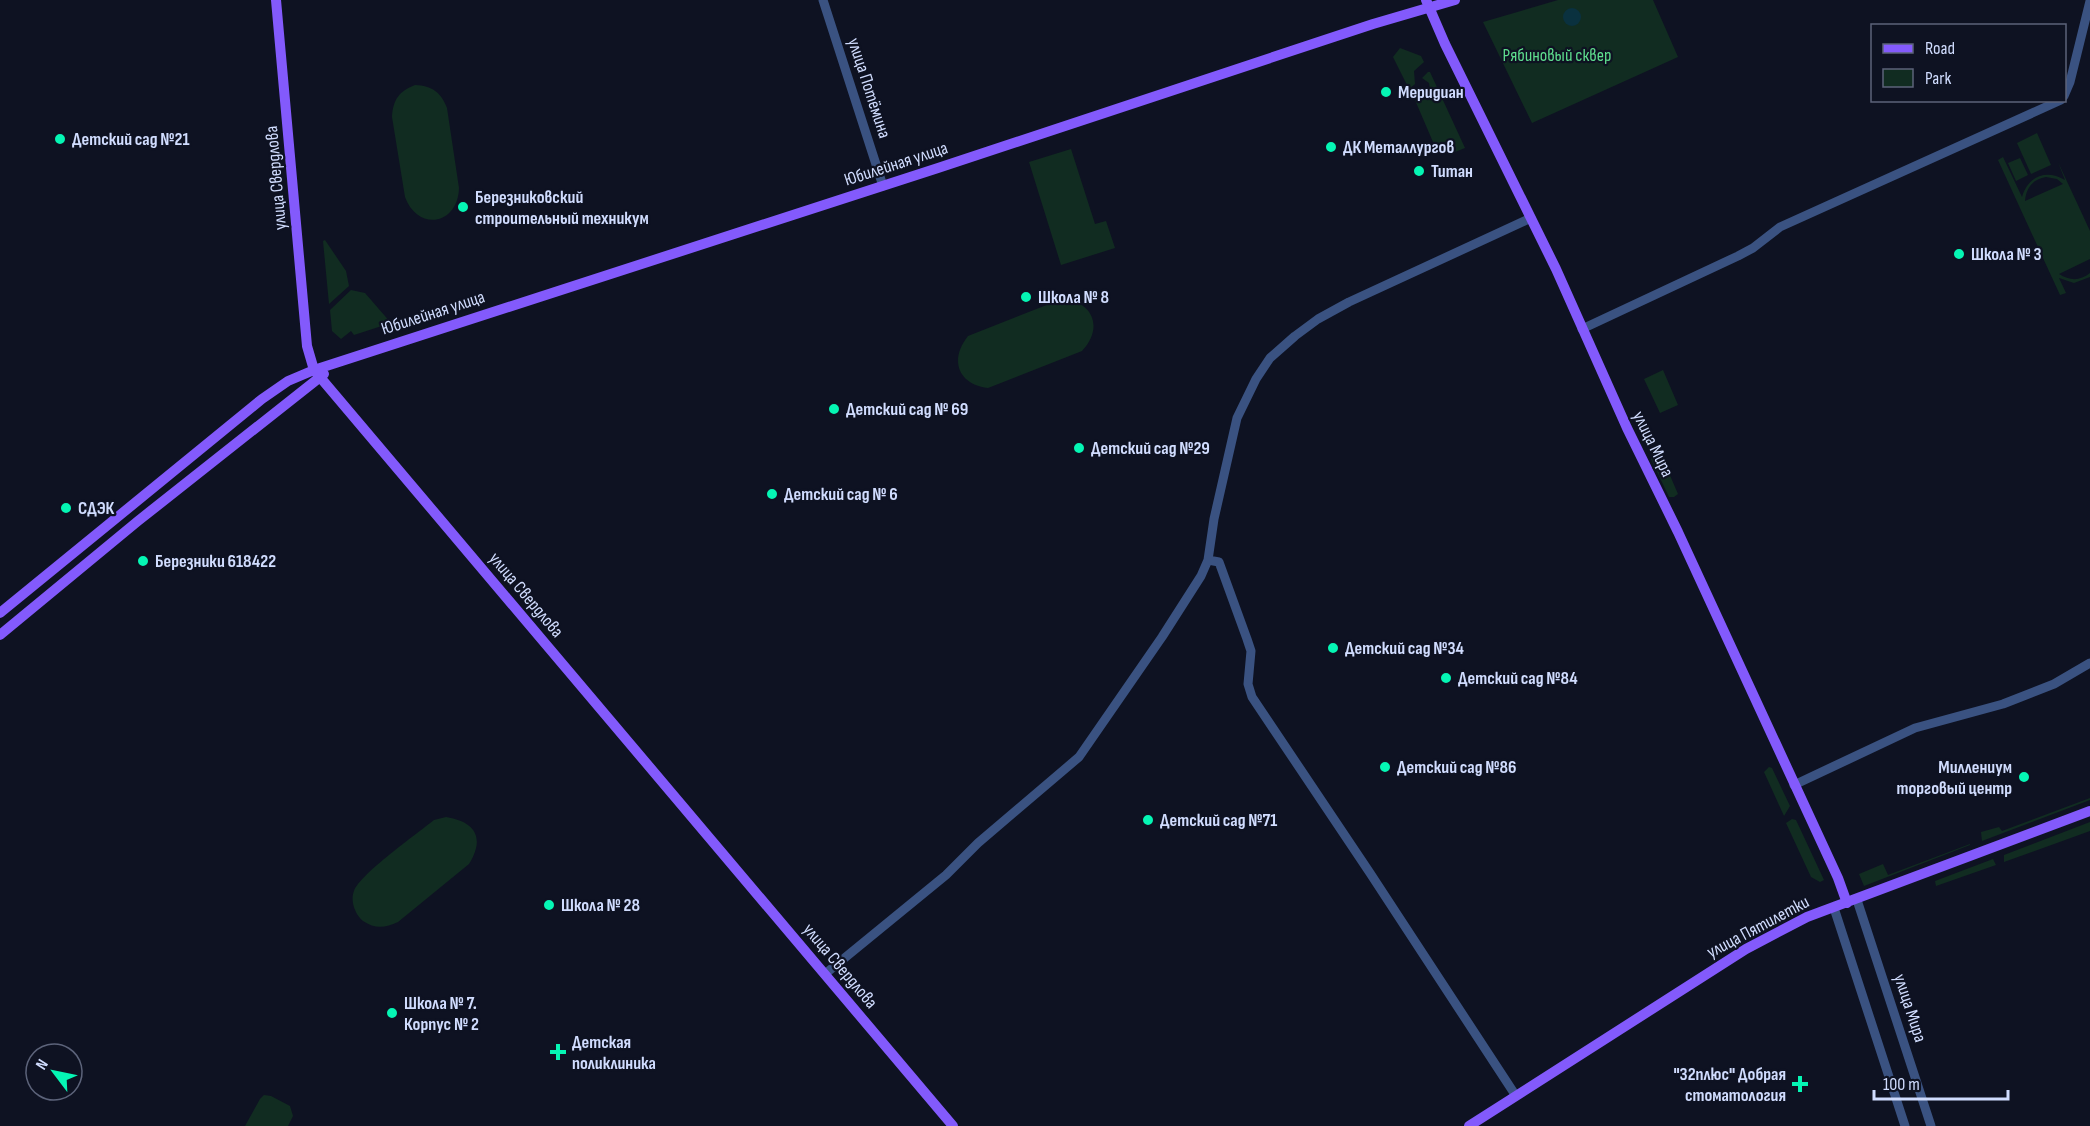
<svg xmlns="http://www.w3.org/2000/svg" width="2090" height="1126" font-family="'Sofia Sans Condensed',sans-serif">
<rect width="100%" height="100%" fill="#0e1222"/>
<path fill="#112c21" fill-rule="evenodd" d="M1558,0H1653L1678,57L1532,123L1483,22Z
M1400,48L1421,56L1424,62L1414,71L1415,84L1409,89L1393,57Z
M1428,72H1430L1465,148L1455,152L1445,146L1436,149L1415,100L1420,96L1427,95L1430,89L1429,83L1422,78Z
M415,85C432,86 441,92 447,108L459,188C458,225 418,232 405,197L392,117C393,100 399,91 415,85Z
M2037,133L2051,165L2031,174L2017,143Z
M1071,149L1095,224L1106,221L1115,248L1061,265L1029,162Z
M2003,157L2022,197C2028,176 2046,169 2065,180L2058,162L2090,231V259L2059,274C2070,281 2080,281 2090,273V277L2074,283L2059,278L2066,293L2060,295L1998,160ZM2046,177L2057,179L2063,184L2025,201C2026,188 2033,179 2046,177Z
M2020,158L2028,175L2016,181L2008,163Z
M325,240L346,271L349,286L329,304L323,241Z
M351,290L365,293L391,323L354,335L351,331L341,339L332,331L330,310Z
M1062,299C1093,301 1104,328 1082,351L988,388C958,384 949,360 968,336Z
M1663,370L1678,405L1660,413L1644,379Z
M1659,450L1678,494L1674,497H1669L1651,459L1653,453Z
M1769,767L1772,768L1790,806L1784,816L1764,772Z
M2090,798V800L1982,841L1981,832L1999,827L2002,831Z
M446,817C476,822 485,838 469,864L398,922C385,928 375,929 363,921C355,914 350,901 354,891C360,874 418,833 434,820Z
M1792,819L1796,820L1824,880L1820,882L1811,877L1786,823Z
M2090,822V831L2004,862V855Z
M1970,844V845L1864,886L1859,874L1883,864L1888,875Z
M1993,859L1996,865L1936,886L1935,881Z
M264,1095L271,1096L290,1106L293,1116L288,1126H245L260,1099Z"/>
<path fill="#0a313f" d="M1563 17a9 9 0 1 1 18 0a9 9 0 1 1-18 0Z"/>
<g fill="none" stroke-linecap="round" stroke-linejoin="round">
<path stroke="#3a5281" stroke-width="9" d="M823,0L883,186
M2064,96L2070,82L2090,1
M1582,329L1738,256L1753,248L1780,227L2061,100
M1208,560L1219,562L1247,639L1251,651L1248,684L1252,697L1370,873L1516,1096
M1794,785L1915,728L2003,704L2054,684L2090,663
M1857,900L1931,1126
M1834,908L1905,1126
M825,974L946,875L978,843L1079,757L1162,637L1201,576L1208,560L1214,519L1237,418L1256,379L1270,358L1295,336L1318,319L1349,302L1531,218"/>
<path stroke="#835afc" stroke-width="10" d="M276,0L307,346L314,370L953,1126
M1426,0L1445,44L1556,269L1627,428L1678,532L1838,878L1847,903
M0,613L262,399L288,381L314,370L938,168L1373,24L1455,0
M0,635L138,521L324,374
M1469,1126L1746,949L1807,917L2090,811"/>
</g>
<g fill="#05f6b4" stroke="#0e1222" stroke-width="2">
<circle cx="1386" cy="92" r="6"/>
<circle cx="60" cy="139" r="6"/>
<circle cx="1331" cy="147" r="6"/>
<circle cx="1419" cy="171" r="6"/>
<circle cx="463" cy="207" r="6"/>
<circle cx="1959" cy="254" r="6"/>
<circle cx="1026" cy="297" r="6"/>
<circle cx="834" cy="409" r="6"/>
<circle cx="1079" cy="448" r="6"/>
<circle cx="772" cy="494" r="6"/>
<circle cx="66" cy="508" r="6"/>
<circle cx="143" cy="561" r="6"/>
<circle cx="1333" cy="648" r="6"/>
<circle cx="1446" cy="678" r="6"/>
<circle cx="1385" cy="767" r="6"/>
<circle cx="2024" cy="777" r="6"/>
<circle cx="1148" cy="820" r="6"/>
<circle cx="549" cy="905" r="6"/>
<circle cx="392" cy="1013" r="6"/>
<path d="M555 1043h6v6h6v6h-6v6h-6v-6h-6v-6h6z"/>
<path d="M1797 1075h6v6h6v6h-6v6h-6v-6h-6v-6h6z"/>
</g>
<g text-anchor="middle" dominant-baseline="central" stroke-width="4.5" stroke-linejoin="round" paint-order="stroke">
<g font-size="18" fill="#5edd8e" stroke="#0e1222">
<text x="1557" y="55">Рябиновый сквер</text>
</g>
<g font-size="18" fill="#d0dcfe" stroke="#0e1222">
<text transform="translate(869 88) rotate(72)">улица Потёмина</text>
<text transform="translate(896 164) rotate(-18)">Юбилейная улица</text>
<text transform="translate(276 178) rotate(-95)">улица Свердлова</text>
<text transform="translate(433 313) rotate(-18)">Юбилейная улица</text>
<text transform="translate(1653 444) rotate(64)">улица Мира</text>
<text transform="translate(526 595) rotate(50)">улица Свердлова</text>
<text transform="translate(1758 927) rotate(-28)">улица Пятилетки</text>
<text transform="translate(840 966) rotate(50)">улица Свердлова</text>
<text transform="translate(1910 1008) rotate(72)">улица Мира</text>
</g>
<g font-size="18" font-weight="bold" fill="#d0dcfe" stroke="#0e1222" text-anchor="start">
<text x="1398" y="92">Меридиан</text>
<text x="72" y="139">Детский сад №21</text>
<text x="1343" y="147">ДК Металлургов</text>
<text x="1431" y="171">Титан</text>
<text x="475" y="197">Березниковский<tspan x="475" dy="21">строительный техникум</tspan></text>
<text x="1971" y="254">Школа № 3</text>
<text x="1038" y="297">Школа № 8</text>
<text x="846" y="409">Детский сад № 69</text>
<text x="1091" y="448">Детский сад №29</text>
<text x="784" y="494">Детский сад № 6</text>
<text x="78" y="508">СДЭК</text>
<text x="155" y="561">Березники 618422</text>
<text x="1345" y="648">Детский сад №34</text>
<text x="1458" y="678">Детский сад №84</text>
<text x="1397" y="767">Детский сад №86</text>
<text x="2012" y="767" text-anchor="end">Миллениум<tspan x="2012" dy="21">торговый центр</tspan></text>
<text x="1160" y="820">Детский сад №71</text>
<text x="561" y="905">Школа № 28</text>
<text x="404" y="1003">Школа № 7.<tspan x="404" dy="21">Корпус № 2</tspan></text>
<text x="572" y="1042">Детская<tspan x="572" dy="21">поликлиника</tspan></text>
<text x="1786" y="1074" text-anchor="end">"32плюс" Добрая<tspan x="1786" dy="21">стоматология</tspan></text>
</g>
</g>
<rect x="1871" y="24" width="195" height="78" fill="#0e1222" stroke="#5c637a" stroke-width="1.5"/>
<rect x="1883" y="44" width="30" height="9" fill="#835afc" stroke="#5c637a" stroke-width="1.5"/>
<text x="1925" y="54" font-size="18" fill="#d0dcfe">Road</text>
<rect x="1883" y="69" width="30" height="18" fill="#112c21" stroke="#5c637a" stroke-width="1.5"/>
<text x="1925" y="84" font-size="18" fill="#d0dcfe">Park</text>
<g transform="translate(54 1072) rotate(302)"><circle r="28" fill="#0e1222" stroke="#5c637a" stroke-width="1.5"/>
<path d="M0-4.5L10 22L0 15L-10 22Z" fill="#05f6b4"/>
<text y="-9" font-size="16" font-weight="bold" text-anchor="middle" fill="#d0dcfe">N</text>
</g>
<path d="M1874 1090v9h134v-9" fill="none" stroke="#d0dcfe" stroke-width="3"/>
<text x="1883" y="1090" font-size="18" fill="#d0dcfe" stroke="#0e1222" stroke-width="4.5" paint-order="stroke">100 m</text>
</svg>
